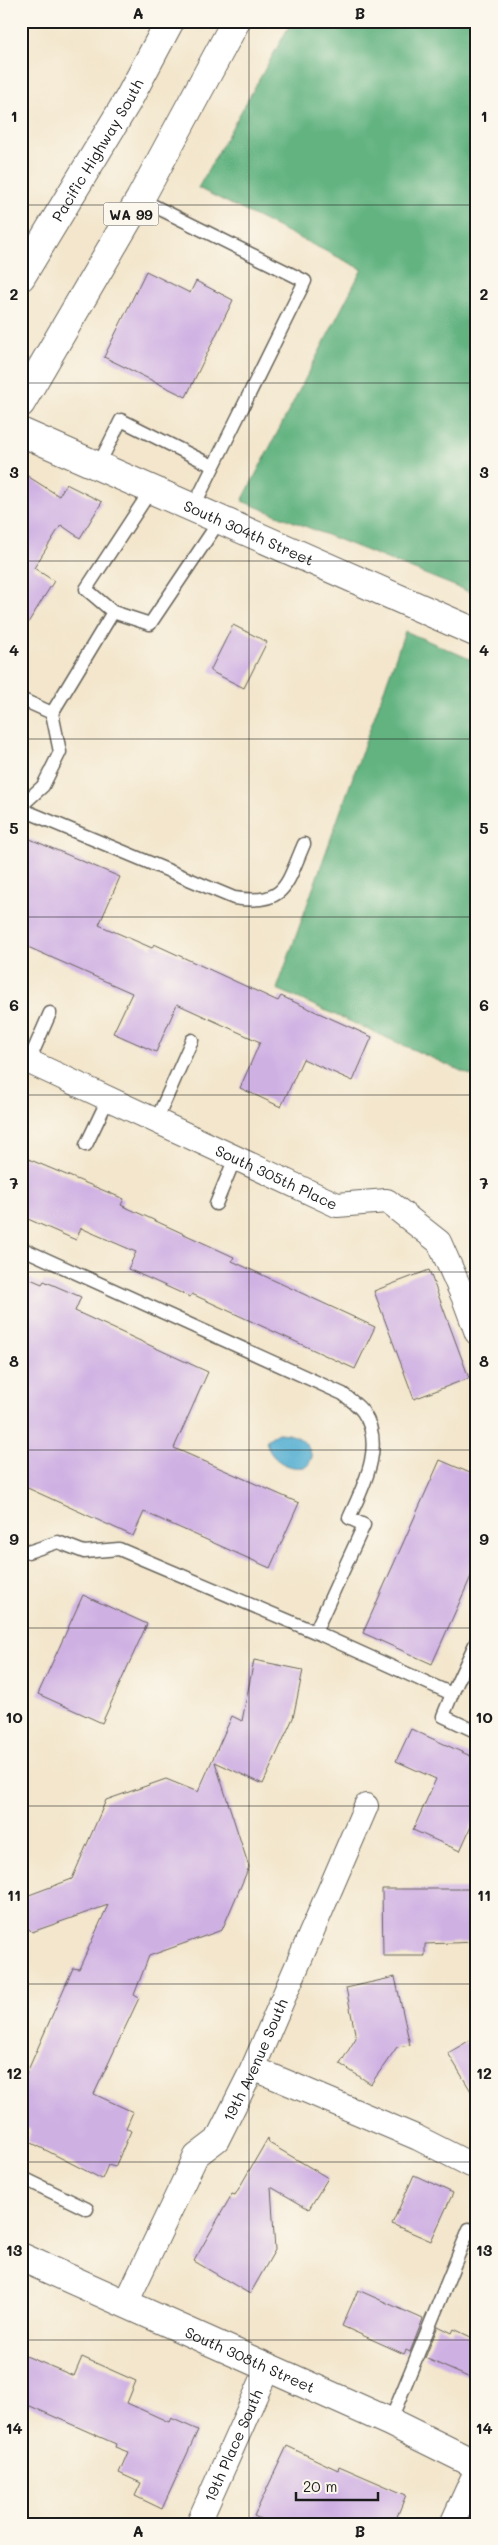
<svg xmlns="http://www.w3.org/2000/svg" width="498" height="2545" font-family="Mali,sans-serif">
<rect width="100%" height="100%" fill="#fbf7ec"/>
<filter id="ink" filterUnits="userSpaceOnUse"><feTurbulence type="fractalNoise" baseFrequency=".02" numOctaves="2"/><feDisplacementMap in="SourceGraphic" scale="10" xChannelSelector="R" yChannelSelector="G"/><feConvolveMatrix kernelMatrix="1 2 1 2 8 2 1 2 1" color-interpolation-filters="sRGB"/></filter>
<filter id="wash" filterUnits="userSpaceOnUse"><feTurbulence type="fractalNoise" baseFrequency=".0096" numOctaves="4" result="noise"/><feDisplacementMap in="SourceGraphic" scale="20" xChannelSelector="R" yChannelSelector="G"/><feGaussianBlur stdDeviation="1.12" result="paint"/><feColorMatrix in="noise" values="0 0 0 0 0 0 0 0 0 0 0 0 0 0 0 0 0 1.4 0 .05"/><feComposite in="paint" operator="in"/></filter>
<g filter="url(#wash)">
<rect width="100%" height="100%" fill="#f3e6cc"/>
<path fill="#62b380" stroke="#3f684e" d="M292,21H477V595L242,501L362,269L198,188Z
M405,631L477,662V1078L277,989Z"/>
<path fill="#53aed1" stroke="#386576" d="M278,1433C296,1434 307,1439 312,1457L308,1466C290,1472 268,1459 266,1440Z"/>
<g id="blocks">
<path fill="#cfb0e3" d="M146,271L190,293L196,281L233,300L186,397L104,357Z
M21,472L59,496L66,484L102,502L80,538L61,525L34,568L54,581L21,634Z
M233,625L267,642L244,688L210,671Z
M30,839L120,877L99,925L152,948L154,944L278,1001L281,996L372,1037L353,1081L303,1059L281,1107L240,1088L260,1042L177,1004L156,1052L113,1033L132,993L21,944V860Z
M21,1156L124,1199L121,1205L234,1257L232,1261L375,1327L355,1369L192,1294L190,1297L128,1269L136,1252L81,1228L76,1240L21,1216Z
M429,1270L469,1378L414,1399L374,1291Z
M21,1275L42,1284L44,1281L81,1297L75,1311L208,1372L174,1448L299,1503L270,1568L144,1512L133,1536L21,1485Z
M440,1460L477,1476V1563L432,1664L363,1633Z
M83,1595L147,1624L102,1723L38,1694Z
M254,1660L303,1670L293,1718L263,1784L215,1762L249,1867L222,1930L149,1956L134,1995L139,1998L94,2094L133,2112L126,2128L131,2131L115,2167L108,2165L102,2179L28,2141L31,2130L21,2125V2086L73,1968L79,1969L108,1905L32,1932L21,1921V1898L72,1879L106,1800L166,1779L198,1792L232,1716L242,1721Z
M411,1729L477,1759V1813L460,1851L413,1830L436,1779L396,1761Z
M382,1889H477V1942L425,1944V1956H383Z
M395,1977L410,2045L397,2047L371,2084L340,2064L356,2038L346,1988Z
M477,2036V2101L448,2053Z
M268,2138L269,2143L328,2178L309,2209L271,2187L275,2250L250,2294L194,2261L232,2194L235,2195Z
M414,2175L453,2193L431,2241L392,2224Z
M358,2290L423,2319L410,2352L406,2350L404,2354L342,2326Z
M438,2326L452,2333L454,2329L477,2340V2381L425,2358Z
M21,2354L74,2376L82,2357L136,2381L127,2403L169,2422L171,2418L198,2430L162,2509L135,2496L141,2483L119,2473L128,2452L115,2447L116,2444L21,2402Z
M287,2446L338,2470L339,2466L406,2495L394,2524H271L254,2516Z"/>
</g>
</g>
<g filter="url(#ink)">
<use href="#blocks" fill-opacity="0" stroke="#67635a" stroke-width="1"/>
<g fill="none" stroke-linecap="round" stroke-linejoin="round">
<defs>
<path id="lane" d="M140,199L305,281L193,508
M98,466L121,420L213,466
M113,612L150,624L220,520
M21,699L52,713L113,612L86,589L151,490
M21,806L43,786L60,752L52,713
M21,809L234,898C286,906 286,885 304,844
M29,1061L50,1013
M156,1121L192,1040
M86,1145L108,1099
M216,1204L235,1158
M21,1248L343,1394C349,1399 358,1405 363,1412C386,1445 363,1487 349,1518L364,1525L315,1632L119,1549L84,1552L58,1542L28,1552L21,1548
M315,1632L452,1694L477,1640
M452,1694L443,1716L477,1732
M21,2177L87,2209
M390,2422L469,2229"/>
<g id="street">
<path id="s1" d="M21,1058L337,1205L387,1201L439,1242L464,1298L477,1333"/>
<path d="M253,2068L418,2138L471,2165"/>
<path id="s2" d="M126,2303L196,2156L217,2140L253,2068L366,1806"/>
<path id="s3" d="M198,2524L268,2367"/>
<path d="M452,2524L477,2469"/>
</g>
<g id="secondary">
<path id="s4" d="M21,432L477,633"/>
<path id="s5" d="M21,2257L390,2422L477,2465"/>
</g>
<g id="primary">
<path id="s6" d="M21,277L128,100L170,21"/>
<path d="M21,403L140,199L236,21"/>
</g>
</defs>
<use href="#lane" stroke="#67635a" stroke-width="15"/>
<use href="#street" stroke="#67635a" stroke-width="26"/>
<use href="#secondary" stroke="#67635a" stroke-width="30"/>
<use href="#primary" stroke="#67635a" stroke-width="30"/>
<use href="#lane" stroke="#fff" stroke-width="12"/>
<use href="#street" stroke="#fff" stroke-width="24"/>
<use href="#secondary" stroke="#fff" stroke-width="28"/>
<use href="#primary" stroke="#fff" stroke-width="28"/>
</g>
</g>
<path fill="none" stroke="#1c1c1c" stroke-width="1" stroke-opacity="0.55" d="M249,21V2524M21,205H477M21,383H477M21,561H477M21,739H477M21,917H477M21,1095H477M21,1272H477M21,1450H477M21,1628H477M21,1806H477M21,1984H477M21,2162H477M21,2340H477"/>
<g text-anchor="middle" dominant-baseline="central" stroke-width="4" stroke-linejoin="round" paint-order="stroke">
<rect fill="#fbf7ec" stroke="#5f5e5a" stroke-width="1" x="103.5" y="202.5" width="55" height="23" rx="4"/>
<g font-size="14" font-weight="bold" fill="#1c1c1c">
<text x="131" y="214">WA 99</text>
</g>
<g font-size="15" fill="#1c1c1c" stroke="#fbf7ec">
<text stroke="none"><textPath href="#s6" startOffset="148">Pacific Highway South</textPath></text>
<text stroke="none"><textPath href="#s4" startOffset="249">South 304th Street</textPath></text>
<text stroke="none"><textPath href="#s1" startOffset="282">South 305th Place</textPath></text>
<text stroke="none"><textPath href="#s2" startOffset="278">19th Avenue South</textPath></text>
<text stroke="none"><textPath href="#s5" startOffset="251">South 308th Street</textPath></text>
<text stroke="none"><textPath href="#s3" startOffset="86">19th Place South</textPath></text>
</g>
</g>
<rect width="498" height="2545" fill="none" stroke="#fbf7ec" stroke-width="55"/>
<path d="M296 2492v8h82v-8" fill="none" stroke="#1c1c1c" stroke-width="2.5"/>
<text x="303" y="2492" font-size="15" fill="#1c1c1c" stroke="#fbf7ec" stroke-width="4" paint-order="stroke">20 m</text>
<rect x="28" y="28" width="442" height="2490" fill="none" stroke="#1c1c1c" stroke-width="2"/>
<g font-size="16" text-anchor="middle" font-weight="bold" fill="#1c1c1c">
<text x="138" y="19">A</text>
<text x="360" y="19">B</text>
<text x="14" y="122">1</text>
<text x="484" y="122">1</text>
<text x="14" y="300">2</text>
<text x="484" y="300">2</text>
<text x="14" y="478">3</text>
<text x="484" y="478">3</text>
<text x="14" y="656">4</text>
<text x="484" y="656">4</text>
<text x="14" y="834">5</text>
<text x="484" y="834">5</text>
<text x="14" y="1011">6</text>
<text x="484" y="1011">6</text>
<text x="14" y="1189">7</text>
<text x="484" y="1189">7</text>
<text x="14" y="1367">8</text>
<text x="484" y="1367">8</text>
<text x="14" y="1545">9</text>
<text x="484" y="1545">9</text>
<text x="14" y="1723">10</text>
<text x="484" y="1723">10</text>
<text x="14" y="1901">11</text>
<text x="484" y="1901">11</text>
<text x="14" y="2079">12</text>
<text x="484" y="2079">12</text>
<text x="14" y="2256">13</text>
<text x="484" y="2256">13</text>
<text x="14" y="2434">14</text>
<text x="484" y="2434">14</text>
<text x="138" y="2537">A</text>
<text x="360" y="2537">B</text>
</g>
</svg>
